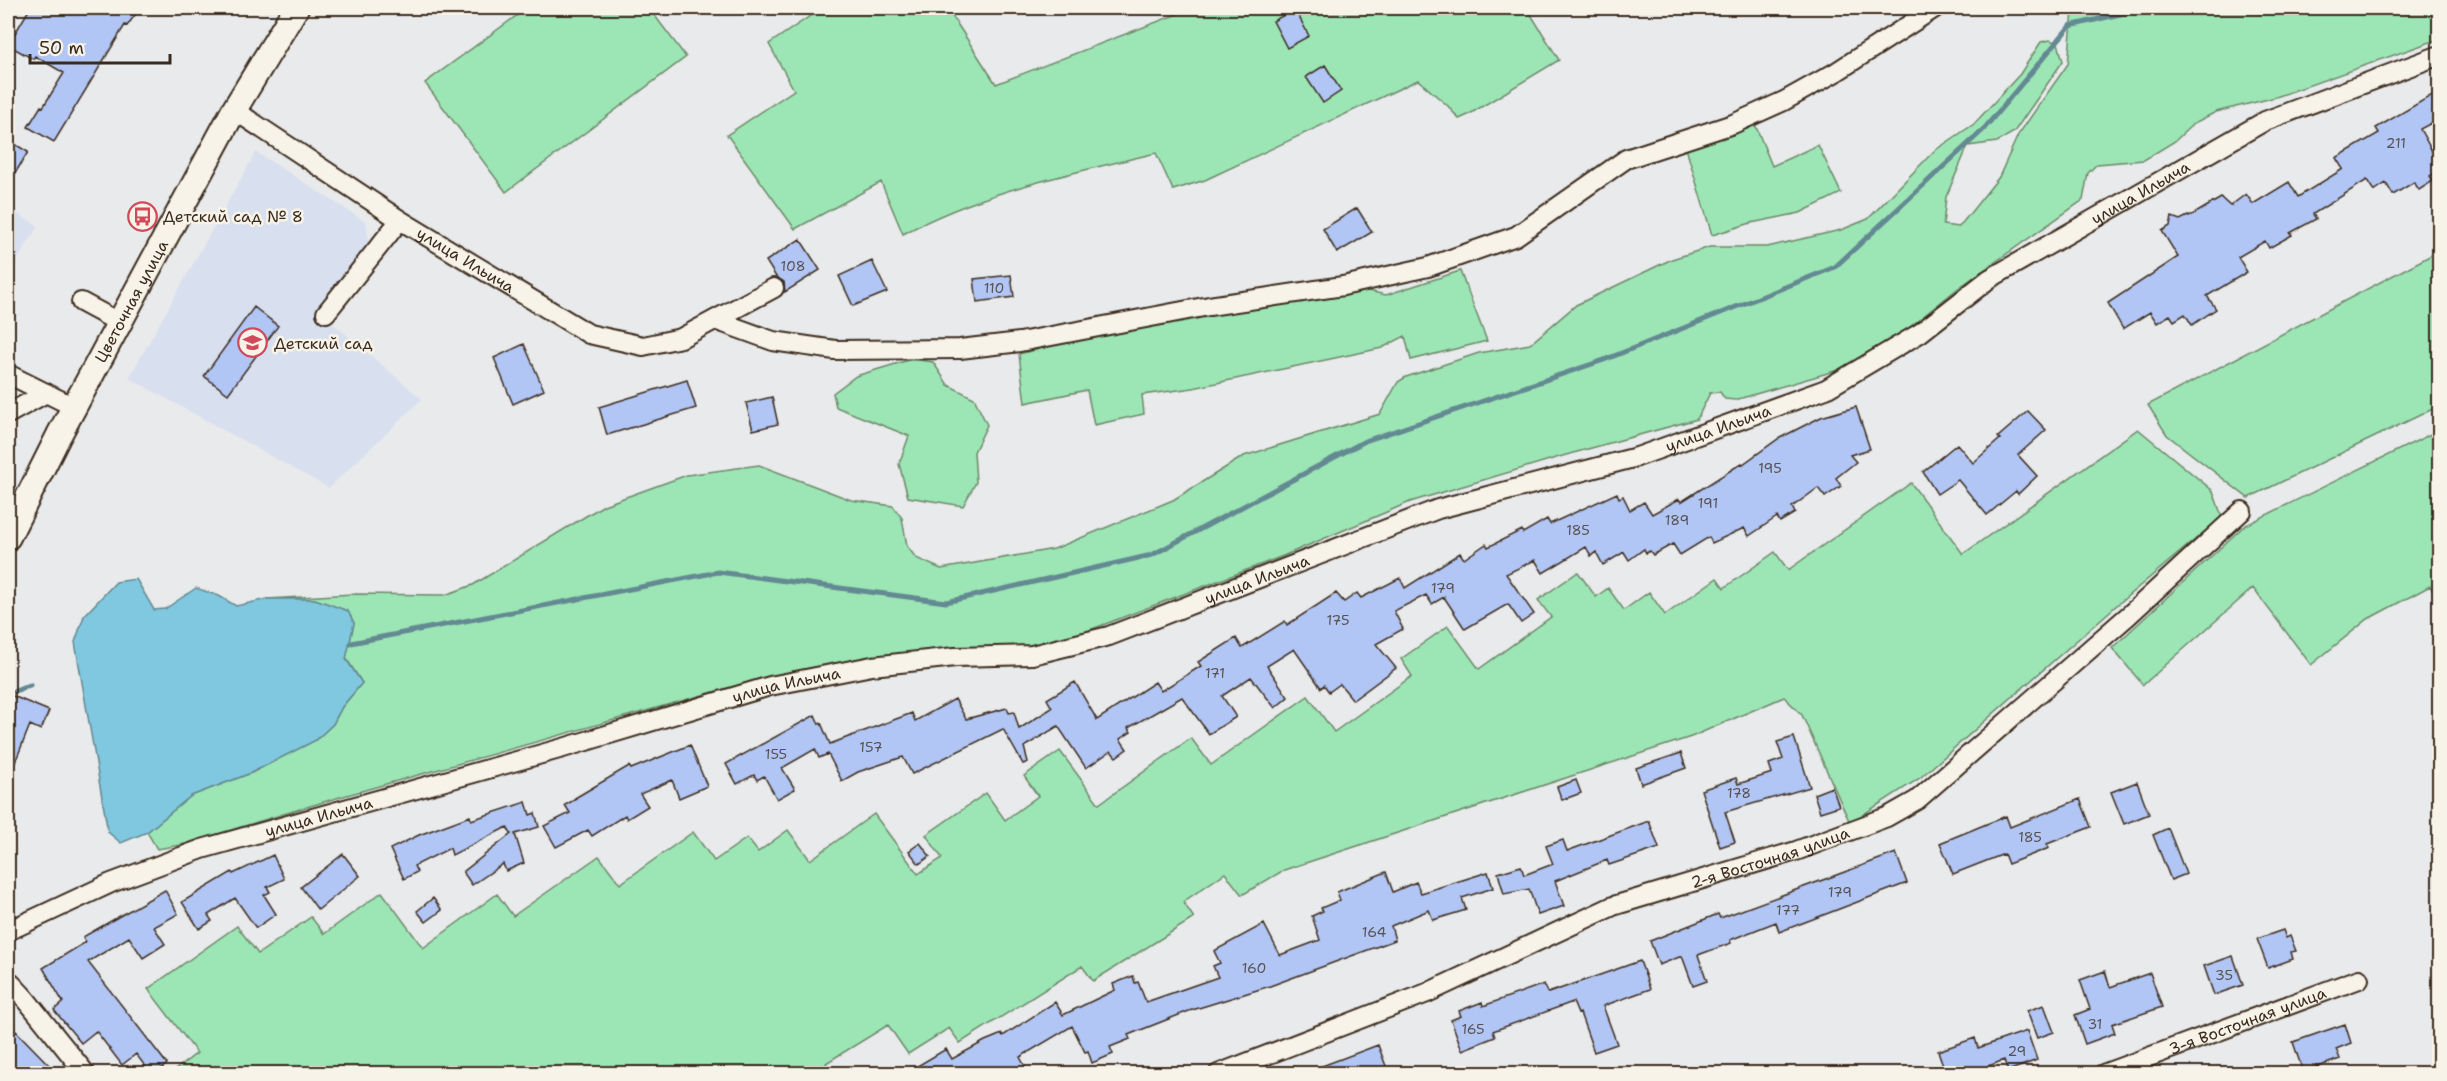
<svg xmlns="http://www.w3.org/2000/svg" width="2447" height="1081" font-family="'Shantell Sans',sans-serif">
<rect width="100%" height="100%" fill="#e9eaeb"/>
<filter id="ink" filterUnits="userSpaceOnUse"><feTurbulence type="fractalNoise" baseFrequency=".0167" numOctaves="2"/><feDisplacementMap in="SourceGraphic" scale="12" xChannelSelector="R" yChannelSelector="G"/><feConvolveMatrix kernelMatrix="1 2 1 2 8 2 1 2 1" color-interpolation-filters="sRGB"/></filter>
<g filter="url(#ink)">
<path fill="#d8dfee" d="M256,152L366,222L369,242L316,309L422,399L329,488L129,378Z
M8,208L38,226L8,275Z"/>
<path fill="#9ce6b5" stroke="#6c886a" stroke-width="1.5" d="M527,8H649L686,57L506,192L425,83Z
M822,8H947L996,84L1193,8H1527L1559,60L1468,115L1459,119L1448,106L1418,80L1205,180L1173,190L1156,153C1069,174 982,191 903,234L881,182L795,229L727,135L794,90L769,44Z
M2082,8H2439V39L2276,97L2216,112L2194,123L2175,141L2144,160L2097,164L2088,173L2083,200L1957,289L1889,344L1838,370L1735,400L1725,399L1720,392L1710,393L1697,419L1566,455L1410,502L1283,556L1079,634L1014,649L863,658L770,676L340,797L181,845L157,849L147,832L191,796L251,773L316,740L333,724L342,707L362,683L346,658L354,623L348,611L315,599H267L353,594L445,595L473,585L604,505L687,475L759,465L851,500L893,506L902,518L907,546L916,558L941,569L1054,549L1173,500L1244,456L1380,414L1398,382L1406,377L1479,353L1530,344L1576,305L1672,259L1710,247H1767L1841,230L1868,219L1934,151L1974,124L2020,74L2041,42L2050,40L2058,43L2063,61L2014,132L1997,142L1968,146L1946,197L1943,225L1959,227L1999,177L2018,135L2068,64L2073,11Z
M1754,122L1772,166L1818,145L1841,193L1800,213L1751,223L1712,235L1685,145Z
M2439,251V406L2248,498L2167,435L2148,405Z
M1460,271L1487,341L1411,360L1405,336L1382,348L1193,388L1142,395L1144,414L1094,425L1087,390L1025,403L1019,354L1207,307L1360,289L1386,295Z
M912,359L933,362L948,385L974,398L987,425L974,452L976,482L963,506L908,497L899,464L909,436L836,407L833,393L856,376Z
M2138,429L2213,491L2222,517L2117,605L1920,778L1850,823L1802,715L1784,697L1691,737L1284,870L1242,895L1225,873L1183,902L1194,918L1093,981L1082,966L960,1043L949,1028L908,1054L888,1025L826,1063L833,1073L554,1072L171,1073L197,1053L148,989L237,926L258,954L311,917L324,934L382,892L423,948L497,894L513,916L599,856L620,884L693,832L714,861L747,838L758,852L788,830L810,860L874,814L918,874L942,858L926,835L986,793L1005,820L1038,796L1024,776L1060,751L1099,804L1191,738L1211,765L1308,696L1334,732L1412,676L1401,659L1448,626L1479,669L1551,617L1538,600L1578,572L1596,597L1608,588L1624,610L1649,592L1665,615L1717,578L1724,588L1775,552L1788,570L1911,483L1963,554Z
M2439,430V602L2430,586L2368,619L2311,665L2253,588L2143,685L2112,648L2244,526Z"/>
<path fill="#80c8e0" stroke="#648992" stroke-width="1.5" d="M136,579L154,610L165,609L196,588L219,596L236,606L267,599H315L348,611L354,623L346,659L362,683L342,707L333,724L316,740L251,773L191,796L147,832L121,843L108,832L75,642L84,616L116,582Z"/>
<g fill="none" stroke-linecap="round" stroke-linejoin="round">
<path stroke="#648992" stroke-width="5" d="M351,643L718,572L946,602L1152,555L1365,441L1604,360L1835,267L1983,130L2070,26L2145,8
M8,694L30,685"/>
</g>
<path fill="#b1c6f5" stroke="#3b2a1e" stroke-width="1.5" d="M30,8H140L127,26L125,25L54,142L28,127L41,106L43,107L64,73L35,56L33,59L8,45Z
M1295,9L1309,36L1287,48L1273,21Z
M1325,65L1341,91L1323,103L1306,77Z
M2439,91V119L2420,129L2439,164V171L2430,176L2433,181L2419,190L2414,182L2393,195L2386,183L2374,191L2367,180L2313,214L2316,219L2290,233L2292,235L2269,248L2265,241L2238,257L2247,272L2207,296L2216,309L2192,325L2185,314L2174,321L2170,315L2157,323L2150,312L2123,329L2108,303L2178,257L2162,231L2170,226L2172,217L2180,220L2188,216L2189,217L2221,198L2230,206L2246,194L2253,204L2289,182L2298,197L2343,169L2336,158L2379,133L2376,128Z
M8,140L28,152L8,185Z
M1357,208L1372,232L1337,253L1323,229Z
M800,239L820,270L785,292L784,282L776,277L766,261Z
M872,261L887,292L853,306L839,276Z
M1011,275L1014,297L977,302L974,279Z
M254,307L278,326L228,394L204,376Z
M524,344L544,390L513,404L494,358Z
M687,380L696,408L607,435L599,407Z
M772,397L778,424L753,430L746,403Z
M1856,407L1870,449L1850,455L1856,462L1836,478L1841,486L1825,497L1818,488L1792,507L1795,513L1780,522L1777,517L1749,536L1744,528L1712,543L1709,537L1680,555L1673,544L1653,555L1650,551L1646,553L1644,549L1629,560L1624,552L1603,565L1596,552L1591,556L1586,547L1543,573L1535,560L1506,574L1534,614L1521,623L1508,604L1465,629L1444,597L1432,604L1426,595L1394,611L1403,629L1376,644L1396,668L1353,700L1340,684L1329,692L1324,685L1321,688L1294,649L1267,666L1288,697L1275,708L1251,677L1222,696L1236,717L1209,734L1182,697L1128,728L1131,732L1120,739L1127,749L1116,757L1111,751L1086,768L1058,726L1024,747L1028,762L1023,764L1003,729L912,774L903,757L858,772L842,781L828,754L819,758L815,749L782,768L795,789L777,799L764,776L757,780L754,775L737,784L726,764L815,715L819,724L821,723L830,744L912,713L915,721L955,699L966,719L1007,708L1009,713L1014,712L1019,729L1052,708L1047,699L1075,682L1097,720L1155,682L1161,691L1201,666L1198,662L1236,638L1242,648L1285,621L1287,625L1336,593L1344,602L1357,593L1361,598L1400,578L1405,588L1460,553L1464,559L1486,544L1488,547L1522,530L1523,533L1547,519L1550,524L1617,493L1619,498L1623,496L1630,510L1644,502L1652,514L1679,499L1681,502L1742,463L1743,464L1778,439L1821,417Z
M2028,411L2046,430L2018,455L2037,476L2018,494L2016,491L1987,515L1958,480L1937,494L1923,472L1957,444L1973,463L2000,439L1998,437Z
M8,694L49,711L41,730L30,725L8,780Z
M1794,737L1810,787L1725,812L1735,842L1720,847L1701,790L1736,778L1738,784L1772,773L1769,764L1783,759L1777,742Z
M690,745L707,786L679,798L672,780L640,794L648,806L627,819L625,815L592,836L588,830L556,847L544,826L570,813L565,805L576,799L575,798L629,766L631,769Z
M1681,753L1686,768L1641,784L1636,768Z
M1576,780L1581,793L1562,800L1557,787Z
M2137,782L2149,814L2124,824L2111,792Z
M1832,787L1839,806L1820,812L1814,794Z
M2080,799L2091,827L2047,844L2049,848L2008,864L2004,854L1953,874L1940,843L2006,816L2010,827Z
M526,802L530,815L535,813L539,827L515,834L524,863L506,871L503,864L472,885L463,872L511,834L507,827L452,855L450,848L414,866L417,872L404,879L390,849L419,835L470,816L471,820Z
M1649,821L1659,848L1609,865L1607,860L1555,881L1564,906L1538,915L1529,889L1504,894L1498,873L1521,866L1524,875L1553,864L1546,846L1563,840L1567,851Z
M2168,828L2186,874L2171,880L2153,835Z
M920,843L930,856L919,864L909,851Z
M1896,853L1907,883L1779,932L1776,922L1730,940L1731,943L1698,955L1707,981L1693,986L1682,956L1659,965L1650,941L1718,914L1720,918Z
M343,854L360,876L318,910L301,887Z
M273,855L284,879L267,887L270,892L264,895L276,914L256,928L235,898L208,915L212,921L199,929L182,902L232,872L233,874Z
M1386,872L1393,892L1416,882L1421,893L1488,872L1493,888L1462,898L1466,910L1433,920L1429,910L1391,926L1395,940L1270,986L1189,1011L1128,1035L1130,1039L1110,1047L1113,1054L1092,1063L1088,1051L1085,1052L1072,1026L1020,1057L1029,1074H904L946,1049L952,1059L985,1041L1002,1034L1003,1036L1055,1002L1063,1015L1115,990L1113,984L1133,976L1135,983L1138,982L1146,1002L1218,977L1213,966L1220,963L1214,951L1264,924L1280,955L1320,940L1312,916L1323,911L1321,908L1340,900L1337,892Z
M165,890L178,914L154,927L165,944L143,958L129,937L88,962L167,1064L155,1074H151L136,1054L122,1065L96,1031L81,1043L54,1010L63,1002L43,968L86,942L83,937Z
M433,898L442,910L426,922L417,911Z
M2283,930L2286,938L2290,936L2296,951L2291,952L2293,959L2268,968L2257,939Z
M2233,956L2243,985L2214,995L2204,966Z
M1640,961L1650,989L1603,1006L1617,1044L1594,1052L1580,1013L1578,1014L1573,1002L1493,1031L1495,1037L1462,1050L1451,1020L1461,1016L1459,1011L1482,1002L1483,1006L1544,984L1548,993Z
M2105,971L2110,987L2150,973L2162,1007L2112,1024L2115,1033L2085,1044L2075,1015L2090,1009L2080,980Z
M2044,1005L2054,1032L2037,1038L2027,1011Z
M2345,1024L2351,1043L2336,1049L2340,1059L2303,1072L2293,1042Z
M16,1031L50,1066L42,1074H8V1040Z
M2027,1031L2037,1060L2008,1071L2004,1060L1968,1074H1946L1938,1051L1975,1038L1978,1048Z
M1378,1045L1389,1074H1306V1072Z"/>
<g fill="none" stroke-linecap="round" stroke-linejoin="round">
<defs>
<g id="minor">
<path id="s1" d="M234,110L400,220L589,334L643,346L681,338L774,288"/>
<path d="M81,302L120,323"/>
<path d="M326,313L400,220"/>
<path d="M715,320L773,341L835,350L960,349L1020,342L1209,306L1343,286L1428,267L1516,236L1626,159L1733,124L1784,101L1836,72L1935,8"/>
<path d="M8,374L74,407"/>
<path d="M8,414L46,393"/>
<path id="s2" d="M8,931L111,883L202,849L563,748L770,686L872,666L955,657L1032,655L1109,636L1438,509L1637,457L1826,389L1920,333L1989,279L2265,121L2440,55"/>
<path d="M8,980L24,997L86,1074"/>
<path id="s3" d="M1218,1074L1427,993L1613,906L1796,851L1887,817L1917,800L2129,615L2242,511"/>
<path id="s4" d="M2103,1074L2359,979"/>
</g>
<g id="major">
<path id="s5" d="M8,537L59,435L234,110L296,8"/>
</g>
</defs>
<use href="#minor" stroke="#3b2a1e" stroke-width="22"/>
<use href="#major" stroke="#3b2a1e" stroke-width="28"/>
<use href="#minor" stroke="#f7f3e8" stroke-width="18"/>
<use href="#major" stroke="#f7f3e8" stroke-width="24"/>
</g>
</g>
<defs>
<symbol id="bus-ring" viewBox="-11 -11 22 22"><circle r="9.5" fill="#f7f3e8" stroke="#d1495b" stroke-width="1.5"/><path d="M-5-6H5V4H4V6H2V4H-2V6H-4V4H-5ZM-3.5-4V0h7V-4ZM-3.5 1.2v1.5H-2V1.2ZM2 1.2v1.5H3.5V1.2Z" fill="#d1495b"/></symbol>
<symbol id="school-ring" viewBox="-11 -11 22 22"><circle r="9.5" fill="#f7f3e8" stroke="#d1495b" stroke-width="1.5"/><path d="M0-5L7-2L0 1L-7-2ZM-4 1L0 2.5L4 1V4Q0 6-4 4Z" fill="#d1495b"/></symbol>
</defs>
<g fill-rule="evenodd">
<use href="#bus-ring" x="126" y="200" width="33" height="33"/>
<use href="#school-ring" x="236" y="326" width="33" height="33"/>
</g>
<g text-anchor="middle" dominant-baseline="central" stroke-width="5" stroke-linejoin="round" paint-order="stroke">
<g font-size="14" fill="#585154">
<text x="2396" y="143">211</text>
<text x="793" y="266">108</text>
<text x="994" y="288">110</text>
<text x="1770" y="468">195</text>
<text x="1708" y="503">191</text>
<text x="1677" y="520">189</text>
<text x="1578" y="530">185</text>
<text x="1443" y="588">179</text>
<text x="1338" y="620">175</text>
<text x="1215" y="673">171</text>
<text x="871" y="747">157</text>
<text x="776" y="754">155</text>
<text x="1739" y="793">178</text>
<text x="2030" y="837">185</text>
<text x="1840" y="892">179</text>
<text x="1788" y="910">177</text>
<text x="1374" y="932">164</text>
<text x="1254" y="968">160</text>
<text x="2224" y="975">35</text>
<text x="2095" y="1024">31</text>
<text x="1473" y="1029">165</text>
<text x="2017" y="1051">29</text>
</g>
<g font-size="16" fill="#3b2a1e" stroke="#f7f3e8">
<text stroke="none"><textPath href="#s2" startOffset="2276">улица Ильича</textPath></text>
<text stroke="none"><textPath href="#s1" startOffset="276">улица Ильича</textPath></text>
<text stroke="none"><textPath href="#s5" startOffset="266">Цветочная улица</textPath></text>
<text stroke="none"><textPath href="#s2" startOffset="1790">улица Ильича</textPath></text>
<text stroke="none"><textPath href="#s2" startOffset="1304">улица Ильича</textPath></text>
<text stroke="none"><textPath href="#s2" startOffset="818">улица Ильича</textPath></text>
<text stroke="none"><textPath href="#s2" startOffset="332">улица Ильича</textPath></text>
<text stroke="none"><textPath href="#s3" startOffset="594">2-я Восточная улица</textPath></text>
<text stroke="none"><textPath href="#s4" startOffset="154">3-я Восточная улица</textPath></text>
</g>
<g font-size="16" fill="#3b2a1e" stroke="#f7f3e8" text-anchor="start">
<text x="163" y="216">Детский сад № 8</text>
<text x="274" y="343">Детский сад</text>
</g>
</g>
<rect width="2447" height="1081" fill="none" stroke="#f7f3e8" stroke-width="30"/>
<rect x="15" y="15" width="2417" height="1051" fill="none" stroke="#3b2a1e" stroke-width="2" filter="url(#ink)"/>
<path d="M30 54v9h140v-9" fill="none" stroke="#3b2a1e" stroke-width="3"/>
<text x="39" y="54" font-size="18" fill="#3b2a1e" stroke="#f7f3e8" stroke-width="4.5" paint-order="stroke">50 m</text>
</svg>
